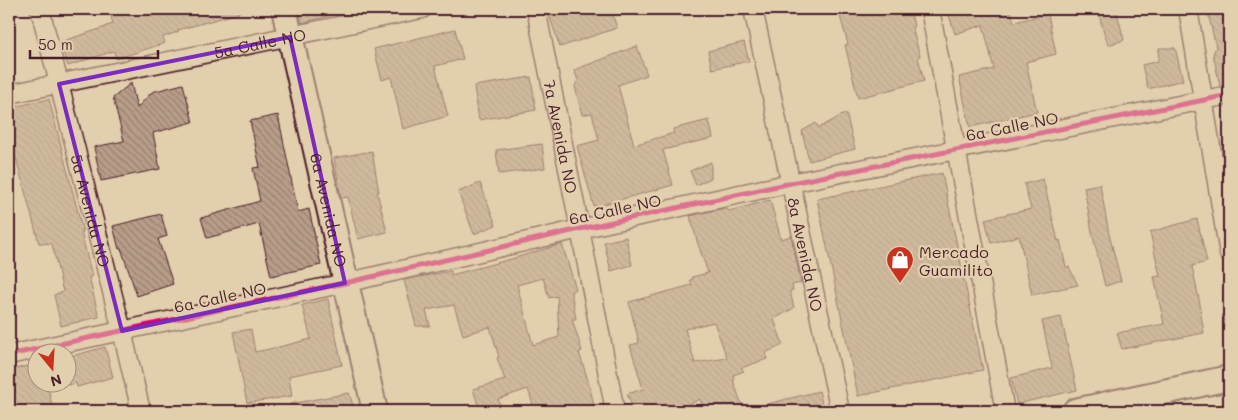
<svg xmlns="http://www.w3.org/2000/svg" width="1238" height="420" font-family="Mali,sans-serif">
<defs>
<pattern id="building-back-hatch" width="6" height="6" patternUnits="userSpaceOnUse" patternTransform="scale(1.25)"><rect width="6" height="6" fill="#b89e89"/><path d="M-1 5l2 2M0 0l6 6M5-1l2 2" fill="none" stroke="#988070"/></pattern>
</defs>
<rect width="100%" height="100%" fill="#e2cfad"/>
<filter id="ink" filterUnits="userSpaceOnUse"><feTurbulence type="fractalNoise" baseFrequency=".02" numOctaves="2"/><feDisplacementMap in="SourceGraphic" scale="10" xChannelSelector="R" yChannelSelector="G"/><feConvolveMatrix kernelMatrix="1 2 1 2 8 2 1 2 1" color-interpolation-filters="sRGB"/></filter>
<g filter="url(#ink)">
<path fill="url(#building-back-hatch)" stroke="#4a1f2b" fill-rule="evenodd" d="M109,9H239V13L178,30V32L163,37L165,43L116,59L114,51L68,66L60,42L106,27V26L113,24Z
M299,9H339L340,13L302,23Z
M547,9H611L617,28L560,47Z
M838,9H910L914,26L912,27L920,56L918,57L924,81L858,98L845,45L848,44Z
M947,9H1010L1014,22L1048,14L1056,54L1026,62L1037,112L970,127L959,77L994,69L983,25L955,34Z
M1097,9H1116L1124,40L1108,45Z
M1207,9H1229V85L1220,86L1213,54L1216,47Z
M455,29L463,59L435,66L448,116L403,129L391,77L382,80L374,49Z
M744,42L749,61L712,69L708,51Z
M637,46L647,75L618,85L634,145L674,133L673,129L709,120L713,138L663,150L673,185L594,207L577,146L599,140L592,113L582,115L575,86L578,80L574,70Z
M1159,48H1175L1183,80L1148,89L1142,65L1158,61Z
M531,77L536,110L479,120L474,86Z
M131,83L137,108L152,92L183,84L193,122L153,133L160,169L101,181L94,147L124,141L113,98Z
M49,99L83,232H81L92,276L89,277L99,317L61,326L54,295L63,292L52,244L39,243L14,151L9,152V108Z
M846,113L855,149L809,161L802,131L816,123L819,128Z
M278,115L298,212L309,209L321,265L271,276L259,224L207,238L201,218L260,201L253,168L260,167L250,121Z
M542,144L545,168L499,174L496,150Z
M372,151L379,192H377L387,232L358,239L348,197L341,198L334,158Z
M711,162V178L696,185L690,171Z
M942,173L983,370L858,396L817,199Z
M1043,179L1058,241L1060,240L1066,267H1069L1078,285L1032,295L1019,236L991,243L985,219L1031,209L1024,184Z
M480,183L496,225L474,234L458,192Z
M1100,184L1109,234L1121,281L1105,286L1092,232L1084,187Z
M770,200L781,239L791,236L801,283L792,285L793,290L790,291L794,308L774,319L783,345L765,353L767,359L741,368L744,371L733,375L735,380H733L744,411H704L700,399L676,411H634L627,394L643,389L630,345L639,343L629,302L692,285L690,280L693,279L692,277L708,273L697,241L690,216L725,208L729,211ZM714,322L727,358L695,363L685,329Z
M161,214L167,236L158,239L173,284L137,296L121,248L119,249L113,226Z
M1197,219L1207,262L1192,266L1201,309H1200L1204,333L1122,349L1117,333L1164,324L1154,277L1160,276L1150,232Z
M626,237L632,265L611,271L604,242Z
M562,244L576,289L571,291L576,319H572L582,351L579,352L590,387L594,407L587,411H535L528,389L498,399L502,411H480L473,389L505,380L497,358L499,357L490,327L463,335L454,305L426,310L430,326H416L404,280L451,271V275L511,259ZM543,278L549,298L557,296L559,337L533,345L517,285Z
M328,299L342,365L289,376L292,396L247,403L233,332L251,329L255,352L283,346L311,339L302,305Z
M1061,317L1077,390L1017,404L1011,378L1052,368L1042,321Z
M105,347L113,377L77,387L76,383L68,385V357Z
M38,364V382H47L53,411H9V370Z
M819,391L824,411H760L759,406Z
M349,393L355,411H291L290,404Z"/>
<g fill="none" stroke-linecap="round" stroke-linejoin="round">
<defs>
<g id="street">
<path id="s1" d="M40,9L122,331L141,411"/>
<path id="s2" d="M536,9L580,229L615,411"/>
<path id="s3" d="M753,9L840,411"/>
<path d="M930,9L1005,411"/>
<path d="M1188,9L1229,254"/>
<path id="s4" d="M9,94L422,9"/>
<path d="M9,355L345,283L580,229L791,183L1229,95"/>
</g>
<g id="secondary">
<path id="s5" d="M284,9L375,411"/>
<path d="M1075,411L1229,378"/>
</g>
</defs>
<use href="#street" stroke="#4a1f2b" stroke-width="21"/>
<use href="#secondary" stroke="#4a1f2b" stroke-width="28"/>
<use href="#street" stroke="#e2cfad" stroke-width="18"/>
<use href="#secondary" stroke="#e2cfad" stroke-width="24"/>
<defs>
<path id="cycleway" d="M9,355L345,283L580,229L791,183L1229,95"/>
</defs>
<use href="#cycleway" stroke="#e2cfad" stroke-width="8"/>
<use href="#cycleway" stroke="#d6006c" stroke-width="5"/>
</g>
</g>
<path d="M0 0H1238V420H0ZM290,37L345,283L122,331L59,84Z" fill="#e2cfad" fill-opacity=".55" fill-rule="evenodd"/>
<path fill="none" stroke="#7b2cbf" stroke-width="4" stroke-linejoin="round" d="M290,37L345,283L122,331L59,84Z"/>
<defs>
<symbol id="shop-pin" viewBox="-11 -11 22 30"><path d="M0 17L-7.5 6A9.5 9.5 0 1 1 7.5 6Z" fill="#c8321e" stroke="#e2cfad"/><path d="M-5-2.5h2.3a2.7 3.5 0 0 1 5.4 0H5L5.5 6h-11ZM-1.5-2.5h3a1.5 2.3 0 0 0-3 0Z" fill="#fff"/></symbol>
</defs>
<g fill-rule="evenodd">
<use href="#shop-pin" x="884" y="244" width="32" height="43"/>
</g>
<g text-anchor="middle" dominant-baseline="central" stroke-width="4.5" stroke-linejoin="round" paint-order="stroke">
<g font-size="16" fill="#4a1f2b" stroke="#e2cfad">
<text stroke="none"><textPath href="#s4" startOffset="256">5a Calle NO</textPath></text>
<text transform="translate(1012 126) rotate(-11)">6a Calle NO</text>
<text stroke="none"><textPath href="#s2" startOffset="130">7a Avenida NO</textPath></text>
<text transform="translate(615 209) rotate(-12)">6a Calle NO</text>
<text stroke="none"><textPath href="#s1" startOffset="208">5a Avenida NO</textPath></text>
<text stroke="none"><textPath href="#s5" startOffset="206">6a Avenida NO</textPath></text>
<text stroke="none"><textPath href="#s3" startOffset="251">8a Avenida NO</textPath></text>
<text transform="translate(220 297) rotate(-12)">6a Calle NO</text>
</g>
<g font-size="16" fill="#4a1f2b" stroke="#e2cfad" text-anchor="start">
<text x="919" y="251">Mercado<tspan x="919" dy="18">Guamilito</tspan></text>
</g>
</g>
<rect width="1238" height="420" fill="none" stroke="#e2cfad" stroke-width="30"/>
<rect x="15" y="15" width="1208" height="390" fill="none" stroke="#4a1f2b" stroke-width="2" filter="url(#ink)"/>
<g transform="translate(52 368) rotate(162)"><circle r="24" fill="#e2cfad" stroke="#a58979"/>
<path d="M0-4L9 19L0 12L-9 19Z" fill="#c8321e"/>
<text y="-8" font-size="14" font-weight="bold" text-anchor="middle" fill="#4a1f2b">N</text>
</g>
<path d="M30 50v8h128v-8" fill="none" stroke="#4a1f2b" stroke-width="2.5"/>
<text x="38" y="50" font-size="15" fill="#4a1f2b" stroke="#e2cfad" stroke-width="4" paint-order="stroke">50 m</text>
</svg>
